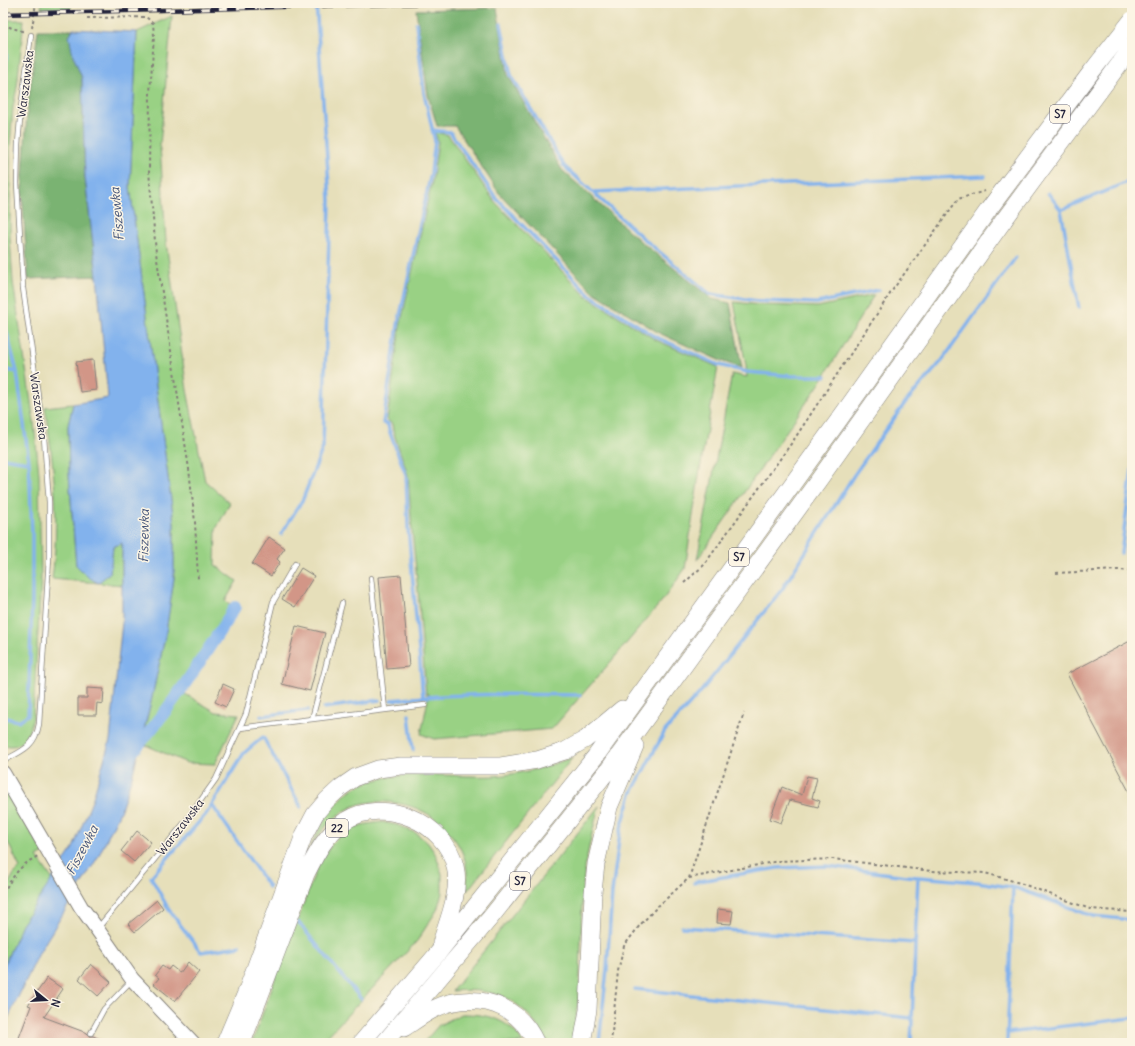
<svg xmlns="http://www.w3.org/2000/svg" width="1135" height="1046" font-family="Delius,sans-serif">
<rect width="100%" height="100%" fill="#fcf5e5"/>
<filter id="ink" filterUnits="userSpaceOnUse"><feTurbulence type="fractalNoise" baseFrequency=".025" numOctaves="2"/><feDisplacementMap in="SourceGraphic" scale="8" xChannelSelector="R" yChannelSelector="G"/><feConvolveMatrix kernelMatrix="1 2 1 2 8 2 1 2 1" color-interpolation-filters="sRGB"/></filter>
<filter id="wash" filterUnits="userSpaceOnUse"><feTurbulence type="fractalNoise" baseFrequency=".012" numOctaves="4" result="noise"/><feDisplacementMap in="SourceGraphic" scale="16" xChannelSelector="R" yChannelSelector="G"/><feGaussianBlur stdDeviation="0.9" result="paint"/><feColorMatrix in="noise" values="0 0 0 0 0 0 0 0 0 0 0 0 0 0 0 0 0 1.4 0 .05"/><feComposite in="paint" operator="in"/></filter>
<g filter="url(#wash)">
<rect width="100%" height="100%" fill="#e6dfba"/>
<path fill="#99d184" stroke="#5e7a60" d="M42,3H72L71,8H41Z
M172,16L160,145L166,242L187,390L205,481L230,503L216,529L215,565L237,581L225,601L235,607L197,668L180,691L216,712L239,714L215,764L187,763L141,743L151,702L166,632L174,578V523L130,187L137,32Z
M3,20H24L17,87L13,107L10,145V239L13,282L34,422L39,474L41,578L33,718C28,735 25,750 3,745Z
M435,132L448,135L495,202L586,296L656,340L718,367L699,475L685,569L662,601L614,658L552,729L434,739L421,734L429,694H426L418,590L412,530L408,475L393,431L392,424L387,420L400,327L433,177L438,142Z
M874,295L820,383L697,560L732,374L747,377L746,366L734,302L759,305L818,307Z
M73,404L68,426L69,474L76,565L110,573L113,547L122,543V585L52,579C60,522 54,464 45,407Z
M573,757L467,891C467,877 468,865 462,852C457,839 440,821 428,814C408,802 373,797 352,807C330,818 322,830 309,849C318,831 326,813 342,798C344,796 347,792 351,790C392,766 448,778 494,776C522,774 548,767 573,757Z
M3,784L44,853L37,857L53,880L22,924L3,968V893L14,874L20,868L3,832Z
M599,806C592,833 585,859 583,887C579,939 584,992 571,1043H547C526,1001 499,987 452,991Z
M382,822L397,825L416,833L428,843L436,855L442,874V893L437,910L417,941L321,1043H252C268,999 283,955 301,911C310,886 319,855 340,836C352,825 367,824 382,822Z
M462,1014C488,1014 509,1019 523,1043H423L439,1025Z"/>
<path fill="#7ab372" stroke="#4e6a56" d="M497,8L508,75L562,170L640,241L712,299L730,303L742,368L721,361L659,333L592,291L499,193L455,126H437L428,95L416,10Z
M38,30H73V55L82,78L85,178L97,276L28,279L22,191L27,112Z"/>
<path fill="#82b2ed" stroke="#526a94" d="M73,29L137,32L130,187L174,523V578L166,632L151,702L132,777L120,812L98,857L40,951L3,1029V968L22,924L73,848L92,801L110,740L122,622V543L113,547L110,573L98,583L88,577L76,565L69,474L68,426L73,404L108,398L97,276L85,178L82,78L73,55L69,36Z"/>
<g fill="none" stroke-linecap="round" stroke-linejoin="round">
<path stroke="#82b2ed" stroke-width="3.5" d="M416,23L424,93L435,141L431,173L398,325L383,423L388,424L389,430L406,475L408,527L423,697
M501,24L511,75L564,166L644,239L710,294L758,301L817,303L878,290
M3,35H6V63L3,99
M432,130L450,132L496,198L590,295L656,337L719,365L747,372L792,376H826
M593,192L985,176
M1048,193L1061,210L1079,308
M1061,210L1132,180
M3,318L17,372L29,462L32,532V601L28,715L18,721L6,718L3,710
M3,369L17,372
M3,458L29,462
M281,534L303,499L323,447L330,200L316,3
M1121,553L1132,470
M391,700C454,693 517,694 580,695
M324,708L379,700
M409,715L413,750
M261,716L308,710
M212,805L269,887
M694,883L699,881L778,868L827,866L907,876L977,882L1016,888L1093,916L1132,920
M298,922L361,999
M682,927L915,943
M240,946L201,952L169,910L151,877L206,814L244,753L263,737L301,807
M635,989L912,1018
M1007,1033L1132,1018
M599,1043L607,969L612,893L620,832L631,794L665,731L699,694L783,588L854,475L905,403L941,362L1016,257
M911,1043L918,877
M1007,1043L1013,888"/>
<path stroke="#82b2ed" stroke-width="12" d="M130,755C170,710 203,658 235,607"/>
</g>
<g id="blocks">
<path fill="#d29687" d="M93,360L96,390L80,392L76,362Z
M269,537L285,548L277,559L280,562L271,576L252,564Z
M301,568L314,576L295,607L282,599Z
M401,575L409,667L387,669L379,577Z
M296,626L325,633L310,691L282,684Z
M1132,640V797L1067,674Z
M223,684L234,689L226,707L215,702Z
M87,688L104,689L103,704L97,703L96,715H78V698H87Z
M807,776L817,778L812,798L820,801L818,807L790,800L781,823L770,819L782,787L802,795Z
M137,831L151,842L134,862L121,851Z
M157,900L163,908L135,932L128,924Z
M718,909L733,911L731,924L717,923Z
M188,962L199,972L175,1001L154,984L159,978L155,975L162,966L168,970L171,966L180,973Z
M91,964L111,982L98,996L79,979Z
M47,978L63,989L44,1017L87,1033L90,1036H93L109,1043H17L31,1006L28,1005Z"/>
</g>
</g>
<g filter="url(#ink)">
<use href="#blocks" fill-opacity="0" stroke="#84807a" stroke-width="1"/>
<g fill="none" stroke-linecap="round" stroke-linejoin="round">
<defs>
<path id="lane" d="M371,578L385,710
M312,719L342,603
M240,728L425,705
M3,761C22,751 35,747 39,724L49,558V502L44,438L23,288L17,183L18,144L21,108L31,35
M98,928L186,821L216,779L246,714L273,602L295,564
M91,1033L104,1009L131,981"/>
<path id="primary" d="M3,773L81,907L97,929L132,979L193,1043"/>
<path id="highway" d="M404,1028C419,1018 436,1005 454,1002C490,996 520,1009 536,1043
M225,1043L246,993L304,835L315,814L327,800L340,788L356,777L378,769L401,766H501L537,760L565,751L586,739L622,709
M242,1043L306,874C316,854 326,834 345,821C384,796 445,822 455,866C461,891 448,920 441,943
M361,1043L438,953L595,757L838,421L989,209
M384,1043L491,917L609,769L818,481L1004,220
M582,1043L588,1010L593,893L596,864L609,807L635,746"/>
</defs>
<use href="#lane" stroke="#84807a" stroke-width="6"/>
<use href="#primary" stroke="#84807a" stroke-width="16"/>
<use href="#highway" stroke="#84807a" stroke-width="18"/>
<path stroke="#84807a" stroke-width="2" stroke-dasharray="3 3" stroke-linecap="butt" d="M92,6L122,3
M87,18L146,17L153,23L154,36L150,93L149,171L156,253L189,469L195,522L198,579
M3,25L25,32
M32,28L36,3
M1056,573L1118,570L1132,571
M684,583L704,565L793,441L894,288L958,199L985,191
M689,878L779,861L833,859L931,871L985,873L1020,883L1090,909L1132,912
M3,893C13,876 20,865 38,856
M611,1043L618,971L624,946L640,925L657,907L689,878L744,713"/>
<use href="#lane" stroke="#fff" stroke-width="4.5"/>
<use href="#primary" stroke="#fff" stroke-width="14"/>
<use href="#highway" stroke="#fff" stroke-width="17"/>
<defs>
<path id="rail" d="M3,14L432,3"/>
</defs>
<use href="#rail" stroke="#22223b" stroke-width="4.5"/>
<use href="#rail" stroke="#fcf5e5" stroke-width="3" stroke-dasharray="9" stroke-linecap="butt"/>
<defs>
<path id="highway-bridge" d="M989,209L1092,71L1132,20
M1004,220L1132,47"/>
</defs>
<use href="#highway-bridge" stroke="#84807a" stroke-width="18" stroke-linecap="butt"/>
<use href="#highway-bridge" stroke="#fff" stroke-width="17"/>
</g>
</g>
<g text-anchor="middle" dominant-baseline="central" stroke-width="3" stroke-linejoin="round" paint-order="stroke">
<g fill="#fcf5e5" stroke="#63616e" stroke-width="1">
<rect x="1050" y="105" width="20" height="18" rx="3"/>
<rect x="729" y="548" width="20" height="18" rx="3"/>
<rect x="326" y="819" width="22" height="18" rx="3"/>
<rect x="510" y="872" width="20" height="18" rx="3"/>
</g>
<g font-size="11" font-weight="bold" fill="#22223b">
<text x="1060" y="114">S7</text>
<text x="739" y="557">S7</text>
<text x="337" y="828">22</text>
<text x="520" y="881">S7</text>
</g>
<g font-size="12" fill="#22223b" stroke="#fcf5e5">
<text transform="translate(25 84) rotate(-83)">Warszawska</text>
<text transform="translate(39 406) rotate(82)">Warszawska</text>
<text transform="translate(180 827) rotate(-52)">Warszawska</text>
</g>
<g font-size="13" font-style="italic" fill="#445479" stroke="#fcf5e5">
<text transform="translate(117 214) rotate(-95)">Fiszewka</text>
<text transform="translate(144 536) rotate(-89)">Fiszewka</text>
<text transform="translate(82 850) rotate(-62)">Fiszewka</text>
</g>
</g>
<rect width="1135" height="1046" fill="none" stroke="#fcf5e5" stroke-width="16"/>
<g transform="translate(46 1000) rotate(108)" stroke="#fcf5e5" stroke-width="3" paint-order="stroke">
<path d="M0-3L7 15L0 10L-7 15Z" fill="#22223b"/>
<text y="-6" font-size="11" font-weight="bold" text-anchor="middle" fill="#22223b">N</text>
</g>
</svg>
